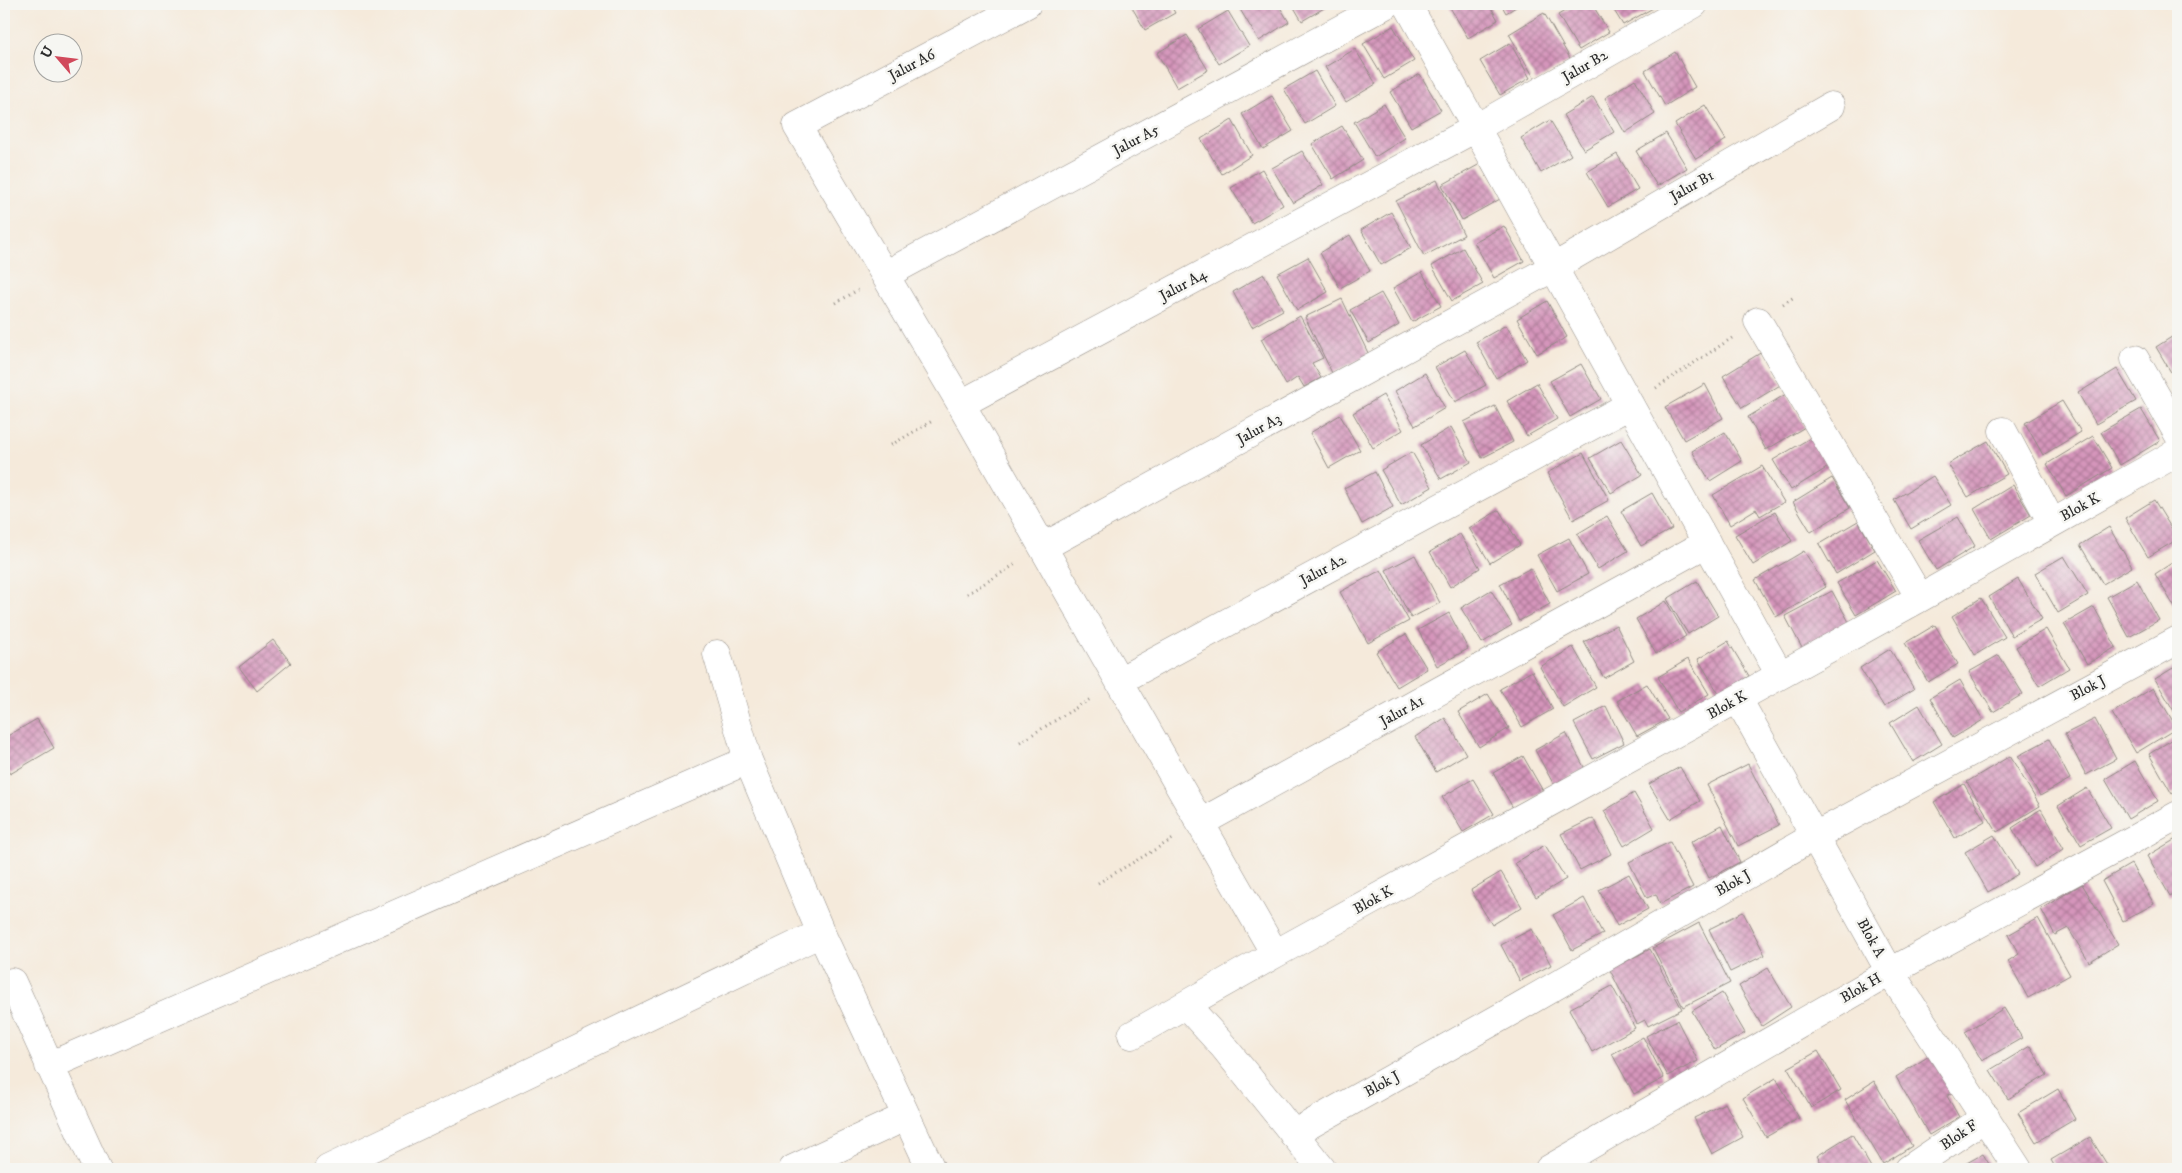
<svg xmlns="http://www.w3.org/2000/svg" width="2182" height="1173" font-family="'IM FELL DW Pica',serif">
<defs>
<pattern id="building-cross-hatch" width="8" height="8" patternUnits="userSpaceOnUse" patternTransform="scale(1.25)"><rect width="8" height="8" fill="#d595bb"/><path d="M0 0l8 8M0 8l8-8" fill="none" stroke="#ad7a98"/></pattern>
</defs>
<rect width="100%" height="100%" fill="#f6f6f2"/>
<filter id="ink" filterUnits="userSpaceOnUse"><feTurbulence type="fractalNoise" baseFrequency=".02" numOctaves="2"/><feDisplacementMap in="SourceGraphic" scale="10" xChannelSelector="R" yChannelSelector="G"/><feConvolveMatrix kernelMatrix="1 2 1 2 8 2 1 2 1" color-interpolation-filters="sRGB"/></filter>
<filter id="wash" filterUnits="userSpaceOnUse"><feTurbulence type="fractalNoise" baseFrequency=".0096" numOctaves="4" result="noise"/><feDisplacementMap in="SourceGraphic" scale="20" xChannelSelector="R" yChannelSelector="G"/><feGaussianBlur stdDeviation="1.12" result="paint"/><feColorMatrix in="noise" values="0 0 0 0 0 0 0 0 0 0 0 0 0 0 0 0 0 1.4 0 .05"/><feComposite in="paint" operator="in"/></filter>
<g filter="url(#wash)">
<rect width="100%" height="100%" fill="#f5eadb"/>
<g id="blocks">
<path fill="url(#building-cross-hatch)" d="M1130,4H1170L1175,13L1145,30Z
M1241,4H1278L1289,22L1259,41L1238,6Z
M1292,4H1331L1302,21Z
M1448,4H1489L1498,20L1468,38Z
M1501,4H1521L1506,13Z
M1577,4H1592L1609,32L1579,50L1558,15Z
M1610,4H1651L1653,8L1623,25Z
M1228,11L1249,46L1219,64L1198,29Z
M1544,13L1571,60L1536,81L1509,34Z
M1393,26L1414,61L1384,79L1363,44Z
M1187,35L1208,70L1177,88L1157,53Z
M1510,43L1530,78L1500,95L1480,61Z
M1355,49L1376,84L1346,102L1325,67Z
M1675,52L1695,87L1665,106L1645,71Z
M1315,71L1335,106L1305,124L1284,89Z
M1420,74L1441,110L1411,127L1390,92Z
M1635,79L1655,114L1625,133L1605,98Z
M1272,96L1293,131L1263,149L1242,114Z
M1593,97L1614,132L1584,150L1563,115Z
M1384,104L1405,138L1375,157L1354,122Z
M1705,105L1726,140L1696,159L1675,124Z
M1232,120L1252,155L1222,174L1201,139Z
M1550,120L1571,155L1541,173L1521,138Z
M1342,126L1363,160L1333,179L1312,144Z
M1666,133L1687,168L1657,186L1636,151Z
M1302,151L1323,185L1293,203L1272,168Z
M1617,154L1638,189L1608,207L1587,172Z
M1480,164L1500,199L1462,220L1442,185Z
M1262,169L1283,205L1252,223L1231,188Z
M1437,180L1464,235L1424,256L1396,201Z
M1391,212L1411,248L1381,265L1361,230Z
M1504,226L1524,261L1494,278L1474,242Z
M1350,235L1370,271L1340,288L1320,253Z
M1463,248L1483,284L1452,301L1432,266Z
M1308,257L1328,292L1297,310L1277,274Z
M1422,272L1441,306L1412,322L1393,288Z
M1264,274L1283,310L1252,327L1233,292Z
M1381,293L1399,325L1369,343L1350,310Z
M1342,299L1369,355L1332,373L1305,317Z
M1547,301L1567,337L1537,354L1517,319Z
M1300,316L1323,358L1312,363L1321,378L1304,387L1298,377L1286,385L1261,339Z
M1506,325L1527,360L1496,378L1476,342Z
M2178,333V377L2175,379L2156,347Z
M1465,350L1486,385L1455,402L1435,367Z
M1762,352L1782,384L1742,408L1723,376Z
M1581,364L1601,399L1570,417L1550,381Z
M2117,369L2136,401L2096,424L2078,393Z
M1425,373L1445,408L1415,426L1395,391Z
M1537,383L1557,419L1527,436L1507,401Z
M1705,384L1723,418L1684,440L1665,407Z
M1786,394L1805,427L1766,450L1748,417Z
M1383,395L1403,430L1373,448L1353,413Z
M2062,401L2081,432L2043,455L2025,423Z
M1495,406L1513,442L1482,458L1464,422Z
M2141,409L2160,441L2120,465L2101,432Z
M1340,415L1360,450L1329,468L1310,433Z
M1451,427L1471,462L1441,479L1421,445Z
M1725,432L1742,461L1710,481L1692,451Z
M2093,436L2112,468L2066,496L2047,464Z
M1812,437L1830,466L1791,490L1773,460Z
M1621,440L1642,475L1611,493L1590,458Z
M1988,441L2007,474L1968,497L1948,464Z
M1412,452L1432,487L1401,505L1381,470Z
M1583,453L1609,500L1573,520L1547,473Z
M1762,466L1784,502L1760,516L1756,509L1730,525L1713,495Z
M1375,472L1393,507L1362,524L1344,488Z
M1933,476L1951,505L1911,529L1894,500Z
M1832,478L1850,508L1811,532L1793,502Z
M2013,485L2031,515L1991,539L1974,509Z
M1652,493L1672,529L1641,546L1621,511Z
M2154,500L2178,539L2148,557L2125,518Z
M1499,510L1520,545L1490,563L1469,528Z
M1775,512L1792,541L1753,565L1735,535Z
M1607,516L1628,551L1598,569L1577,534Z
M1958,517L1975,546L1936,570L1918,540Z
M1858,521L1875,550L1836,574L1819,544Z
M2109,527L2132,567L2103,584L2080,545Z
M1460,534L1480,568L1450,587L1430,552Z
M1569,538L1588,574L1557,591L1537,555Z
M1804,551L1826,587L1776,617L1755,580Z
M1415,555L1440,603L1411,618L1386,570Z
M2064,556L2088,595L2058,613L2035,573Z
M2178,559V613L2155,574Z
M1877,560L1896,591L1856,615L1837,583Z
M1531,568L1550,604L1519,621L1500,584Z
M1381,570L1409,621L1368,643L1340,592Z
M2018,579L2042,619L2012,636L1989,597Z
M2137,580L2159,620L2129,637L2107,597Z
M1697,581L1718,616L1688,634L1667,599Z
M1491,590L1512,625L1482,643L1461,608Z
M1832,591L1849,622L1802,648L1785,616Z
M1981,598L2005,637L1975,655L1952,616Z
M1666,601L1686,636L1656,654L1636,619Z
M2094,607L2116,647L2087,664L2064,624Z
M1449,613L1468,649L1437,666L1418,630Z
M1616,625L1634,661L1604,678L1584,642Z
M1935,625L1958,664L1928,682L1905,643Z
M2046,629L2069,668L2039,686L2016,647Z
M1406,634L1427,669L1397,687L1376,652Z
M273,640L291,663L257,691L239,667Z
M1728,641L1749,676L1719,694L1698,659Z
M1573,647L1596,687L1563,707L1540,667Z
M1890,649L1914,689L1884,707L1860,668Z
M1999,655L2023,694L1993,712L1969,672Z
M1688,659L1709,694L1678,712L1658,677Z
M2178,665V718L2155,679Z
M1532,671L1553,709L1522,727L1500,689Z
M1960,680L1983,720L1953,738L1930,698Z
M1647,684L1668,719L1637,736L1617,701Z
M2153,688L2177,728L2136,753L2112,713Z
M1488,694L1509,728L1479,747L1458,712Z
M1919,705L1942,744L1913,762L1890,723Z
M1606,706L1624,743L1593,759L1574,723Z
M1445,718L1466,754L1436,772L1415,737Z
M37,719L54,748L10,774L4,763V738Z
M2095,719L2116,759L2086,775L2065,734Z
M1566,733L1585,769L1554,785L1535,750Z
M2178,736V790L2172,794L2149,754Z
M2049,739L2070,779L2040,796L2018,756Z
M1523,756L1543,791L1513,808L1493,773Z
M2010,756L2040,806L1997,832L1967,782Z
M2135,761L2158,801L2128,819L2105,779Z
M1748,764L1779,825L1738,846L1707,785Z
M1680,767L1700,801L1670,819L1649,784Z
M1473,779L1494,814L1463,832L1442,797Z
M1964,784L1985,821L1955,838L1934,802Z
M2087,788L2111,828L2081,845L2058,806Z
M1634,793L1654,828L1624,846L1604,811Z
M2041,809L2064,849L2035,867L2012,828Z
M1593,818L1611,854L1580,870L1561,834Z
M1722,825L1740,862L1709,878L1691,842Z
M1994,835L2018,874L1988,892L1965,852Z
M2176,839L2178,842V891L2170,896L2147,856Z
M1670,842L1693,887L1660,904L1656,894L1647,898L1629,862Z
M1545,845L1566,879L1536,897L1515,863Z
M2131,864L2154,904L2123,921L2102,881Z
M1501,872L1522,907L1492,925L1471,890Z
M1629,874L1648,909L1617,926L1599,890Z
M2082,884L2118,944L2089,962L2068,928L2055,935L2041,909Z
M1584,898L1603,934L1572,950L1553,915Z
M1743,912L1765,955L1730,972L1709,929Z
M2038,918L2070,975L2028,998L2008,961L2019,954L2008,935Z
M1699,923L1730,983L1683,1007L1653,948Z
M1532,929L1551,965L1520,981L1501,945Z
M1650,949L1682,1009L1648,1026L1645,1020L1637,1024L1610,970Z
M1768,968L1791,1007L1762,1026L1739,986Z
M1612,986L1635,1028L1592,1052L1569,1009Z
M1722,993L1745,1033L1715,1050L1692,1011Z
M2004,1008L2022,1038L1982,1061L1965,1032Z
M1677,1020L1698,1061L1668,1076L1646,1036Z
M1643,1037L1664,1078L1634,1094L1612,1054Z
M2030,1046L2047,1075L2008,1099L1990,1070Z
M1818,1051L1841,1090L1811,1108L1788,1068Z
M1937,1051L1959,1088L1947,1096L1959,1117L1929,1135L1896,1077Z
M1776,1078L1799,1118L1766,1137L1743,1098Z
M1874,1081L1912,1146L1883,1164L1845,1100Z
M2058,1089L2075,1119L2036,1142L2018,1113Z
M1725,1103L1743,1137L1712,1154L1694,1118Z
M1852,1134L1872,1169H1825L1817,1156Z
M2090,1137L2108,1166L2103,1169H2056L2051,1160Z
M1983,1154L1992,1169H1956Z"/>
</g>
</g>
<g filter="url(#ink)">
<use href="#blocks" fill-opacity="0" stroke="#908a83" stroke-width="1"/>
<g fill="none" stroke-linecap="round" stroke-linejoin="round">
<defs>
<path id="street" d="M1027,4L797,126L961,404L1275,954
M1407,4L1780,675
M885,275L1387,4
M1758,321L1920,598
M2135,359L2178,434
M961,404L1476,128L1694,4
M2003,431L2052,523
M1043,547L1554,267L1831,106
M717,654L748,760L821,933L931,1169
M1119,681L1630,405
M1738,699L1890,972L2018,1169
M1200,823L1707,543
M12,982L97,1169
M1186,1005L1223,1046L1322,1169
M1132,1035L1275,954L1920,598L2178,452
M49,1066L748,760
M1293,1134L1517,1008L1813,837L2178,640
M328,1169L821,933
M793,1169L905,1117
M1549,1169L1890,972L2178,815
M1909,1169L1986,1117"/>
</defs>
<use href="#street" stroke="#908a83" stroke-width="29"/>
<path stroke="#908a83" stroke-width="3" stroke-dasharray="1 4" stroke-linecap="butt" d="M836,303L858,290
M1783,304L1794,297
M1656,388L1732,338
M891,445L934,420
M967,594L1016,564
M1020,742L1092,698
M1098,883L1173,839"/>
<use href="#street" stroke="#fff" stroke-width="28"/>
</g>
</g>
<g text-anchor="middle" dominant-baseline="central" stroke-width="5" stroke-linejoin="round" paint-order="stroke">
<g font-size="15" fill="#2b2b2b" stroke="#f6f6f2">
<text transform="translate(912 65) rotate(-28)">Jalur A6</text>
<text transform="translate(1585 66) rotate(-30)">Jalur B2</text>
<text transform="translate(1136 140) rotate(-28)">Jalur A5</text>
<text transform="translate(1692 186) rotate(-30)">Jalur B1</text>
<text transform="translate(1183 285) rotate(-28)">Jalur A4</text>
<text transform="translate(1259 429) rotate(-29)">Jalur A3</text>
<text transform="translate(2080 507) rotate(-29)">Blok K</text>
<text transform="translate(1323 570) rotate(-28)">Jalur A2</text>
<text transform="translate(2088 688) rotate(-28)">Blok J</text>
<text transform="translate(1727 705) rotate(-29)">Blok K</text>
<text transform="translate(1402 711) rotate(-29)">Jalur A1</text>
<text transform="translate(1733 883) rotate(-30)">Blok J</text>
<text transform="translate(1373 900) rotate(-29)">Blok K</text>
<text transform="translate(1871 938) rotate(61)">Blok A</text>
<text transform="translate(1861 988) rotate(-30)">Blok H</text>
<text transform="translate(1382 1084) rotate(-29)">Blok J</text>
<text transform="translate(1959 1135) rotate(-34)">Blok F</text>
</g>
</g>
<rect width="2182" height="1173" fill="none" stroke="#f6f6f2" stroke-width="20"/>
<g transform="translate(58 58) rotate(298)"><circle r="24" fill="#f6f6f2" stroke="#a5a5a2"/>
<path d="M0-4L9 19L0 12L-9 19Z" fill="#d1495b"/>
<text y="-8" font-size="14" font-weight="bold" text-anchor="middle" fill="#2b2b2b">U</text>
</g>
</svg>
